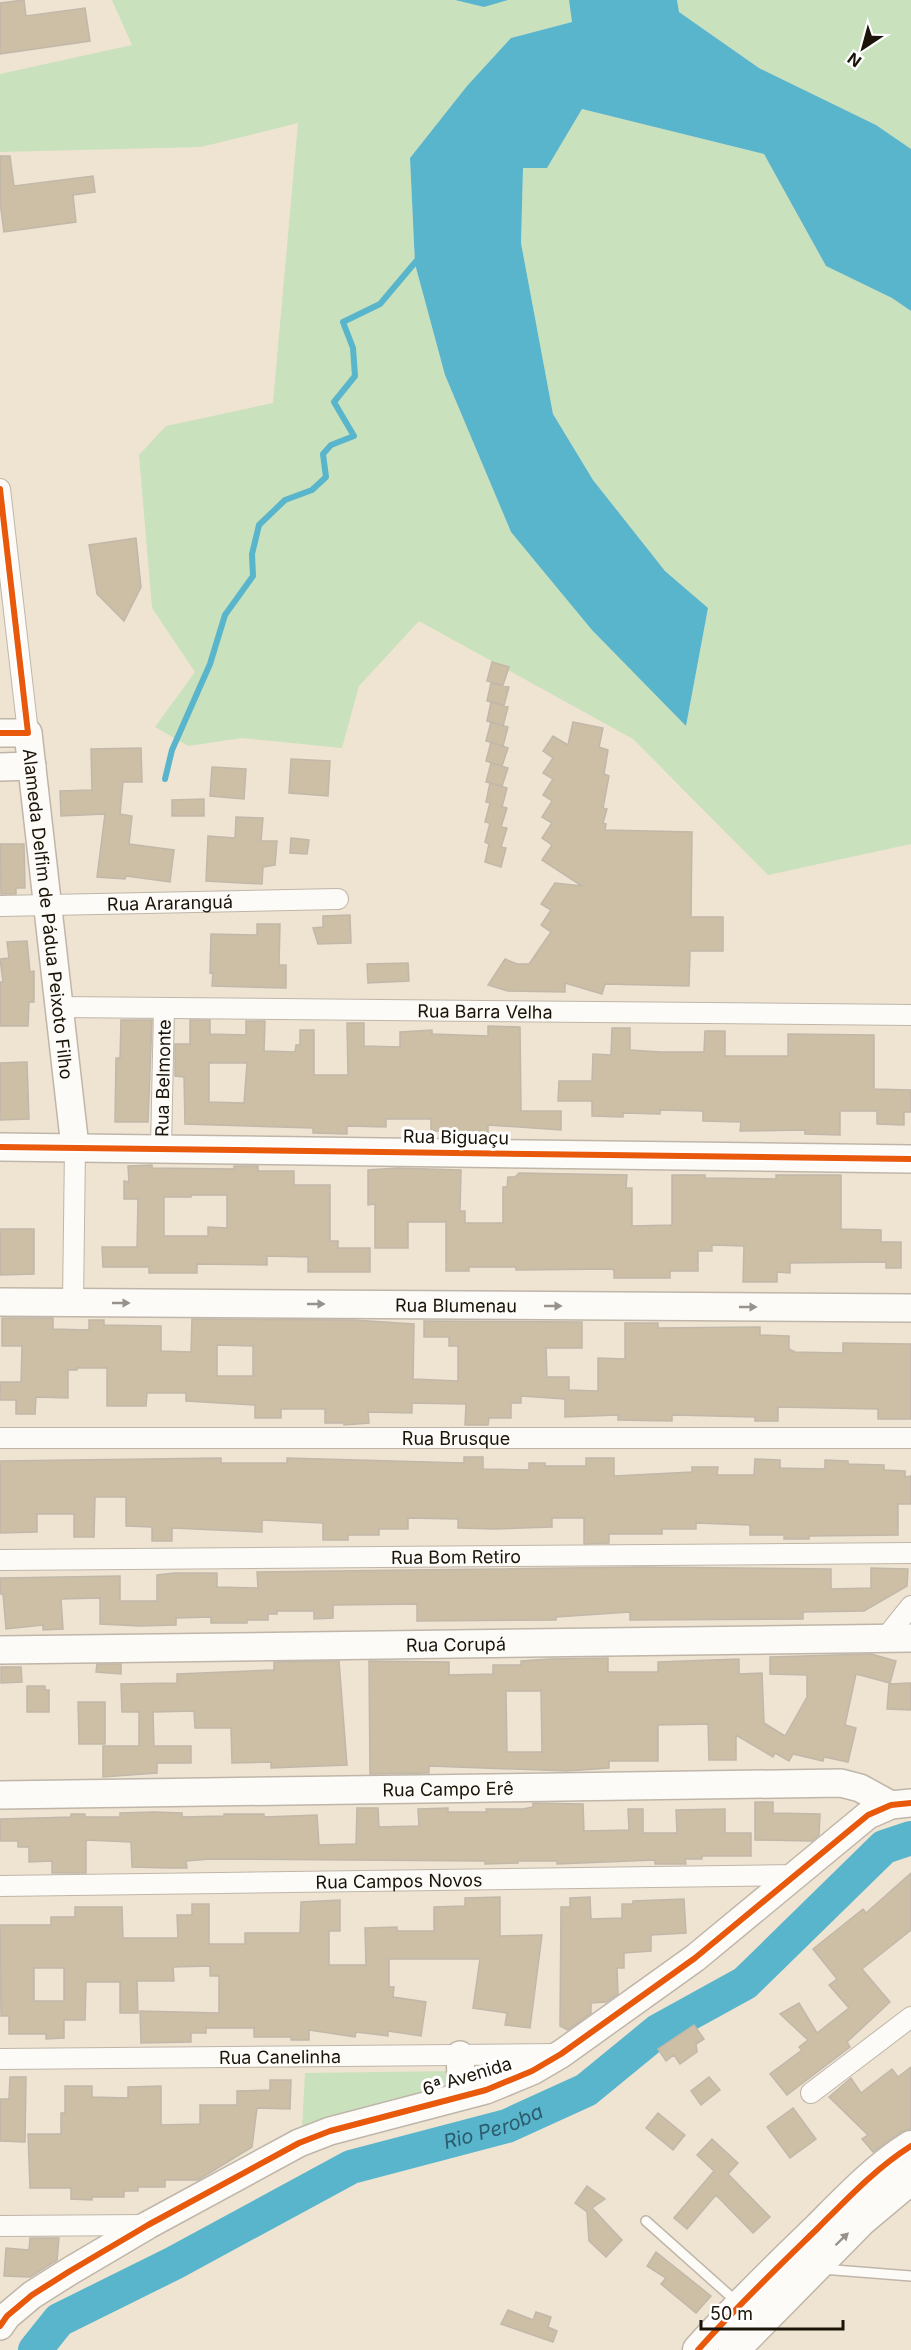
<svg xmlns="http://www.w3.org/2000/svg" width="911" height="2350" font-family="Inter,sans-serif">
<rect width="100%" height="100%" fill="#efe4d2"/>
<path fill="#c9e1bc" d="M112,0H455L484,7L508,0H569L572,22L511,38L467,86L410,158L415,264L445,375L511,532L686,726L708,608L665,571L593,480L553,414L521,243L523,168H547L582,109L764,154L826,266L892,298L911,311V844L768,875L633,739L419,621L359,686L342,748L242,738L188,746L155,727L195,672L152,608L139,455L166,426L273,403L298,123L201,147L0,152V74L132,45Z
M677,0H911V149L876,125L759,68L679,12Z
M454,2071L457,2088L302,2128L305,2073Z"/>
<path fill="#59b5cc" d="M455,0H508L484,7Z
M569,0H677L679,12L759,68L876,125L911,149V311L892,298L826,266L764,154L582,109L547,168H523L521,243L553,414L593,480L665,571L708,608L686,726L592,630L511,532L445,375L415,264L410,158L467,86L511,38L572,22Z"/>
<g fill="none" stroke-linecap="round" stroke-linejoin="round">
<path stroke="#59b5cc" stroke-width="6" d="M165,779L172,750L210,664L225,615L253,576L252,554L259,525L285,500L312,490L326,477L323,454L331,445L354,436L334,402L355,376L353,348L343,322L380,304L418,259"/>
<path stroke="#59b5cc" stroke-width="34" id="s1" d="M35,2350L59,2320L174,2263L351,2167L507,2126L586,2090L658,2031L745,1983L884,1847L911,1838"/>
</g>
<path fill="#cdbfa6" stroke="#c1b8aa" stroke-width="1.5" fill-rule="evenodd" d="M24,0L26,16L85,8L90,41L0,54V3Z
M0,156H10L14,186L93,176L95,192L73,195L76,222L4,232L0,202Z
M136,538L141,587L124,621L97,594L89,545Z
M492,662L509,667L503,685L487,681Z
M491,683L509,687L504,705L487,701Z
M491,702L508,707L503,726L487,721Z
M491,722L508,727L503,746L486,741Z
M573,722L603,728L599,747L608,750L604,774L609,776L603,808L607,809L603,823L606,824L605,830L692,832L691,917H723V951H690L689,986L605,984L602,994L565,983V992L508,991L488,985L505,959L517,964H529L551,932L541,925L551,910L541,904L555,883L582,886L542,860L552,845L542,838L552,823L542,817L552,801L543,795L553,779L543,773L553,758L543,751L553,736L568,745Z
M491,742L508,748L502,766L486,761Z
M141,748L142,782H123L120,814L132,816L129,844L174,850L170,882L126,876L125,879L97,877L105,814L61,816L60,791L92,790L91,749Z
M291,759L330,761L328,796L289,793Z
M491,763L508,768L502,786L486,782Z
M212,767L246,769L244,799L210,796Z
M490,783L507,788L502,807L500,806L507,808L501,827L507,828L501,847L506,848L501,867L485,862L489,844L485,842L490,823L485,822L490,803L486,802Z
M204,799V816H172V800Z
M236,817L263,818L261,841H277L275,865L263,867L262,884L206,881L208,836L235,838Z
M291,838L309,840L307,854L290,853Z
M0,844H24L25,888H16V894H1Z
M350,915L351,943L318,944L313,928L323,927V916Z
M257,924H280L279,965H286V988L212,986L213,972L210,973L211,934L257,935Z
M27,941L30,972L34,971V1002H29L28,1026H0V982H3L0,959L9,958L7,942Z
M408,963L409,981L368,983L367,964Z
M121,1020H152L148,1122H115L116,1058H120Z
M190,1020H210V1034L246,1035V1021H265L264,1051L295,1052L296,1045H300V1030H314V1075H348L347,1023H364V1046L400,1047V1032L432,1030V1034L488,1036V1026L520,1027L521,1111H561V1130L488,1125V1135H454V1131H431V1119H386V1127L347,1126V1134L313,1133V1128L185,1124L184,1077L175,1076V1044H190ZM209,1063H247L244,1103L209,1102Z
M612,1028H630V1050L661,1052H704L705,1031H725V1056H788V1034L874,1035V1089L911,1090V1112H904V1125L877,1124V1111H840V1135L805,1134V1130L740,1131L741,1122L703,1121V1111L660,1110V1114L623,1113V1117L592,1116V1101H558L559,1081H592L593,1054L611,1055Z
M27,1062L29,1119L0,1120V1063Z
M152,1165V1168L234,1169V1166H258V1171H294V1185H330V1241H338V1248H370V1272H308V1257L267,1256V1265L197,1264V1273H149V1267H103L102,1247H137L138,1199H124V1181L129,1182L128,1166ZM191,1195H227V1228L208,1227V1236H164V1197H191Z
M397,1168L461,1170L460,1211H465V1223H503V1187H507L508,1177H515L519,1173L627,1175L626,1188H632V1226L672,1225V1175H705V1178L776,1179V1175H841V1229L881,1230V1242H901V1268H886V1262L790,1263V1273L777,1272V1282H743L744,1246L712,1245V1251H698V1271H670V1278H614V1270L611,1269L516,1270V1267H469V1271H446V1222H408V1248H375V1204L368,1205V1170Z
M0,1229H34V1274L0,1275Z
M2,1318H53V1329L89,1330V1320H104V1325L161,1326V1351L191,1352L192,1319L354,1320L414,1324L413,1379L458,1381V1346H449V1337H424V1321L582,1322V1348H546L547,1377H569V1390L598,1391V1358L625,1359V1323H658V1328L760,1327V1335L789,1336V1349L795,1352L843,1353V1343L911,1344V1419H878V1409L778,1407V1421H755V1417L672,1415V1421L618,1420V1415L565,1417V1399L521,1396V1403H511V1418H489L488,1425H465L466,1404L412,1403V1413L368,1412L369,1423L344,1425V1423H325V1409H281V1418H255V1405L186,1401V1393H147L146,1406H107V1368H77V1370H68V1398L36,1397L35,1414H16V1400H0V1382H21L22,1346H2ZM217,1345L253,1346V1376H217Z
M464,1457H483V1469L529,1470V1463H545V1466H586V1458H614V1476L692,1472V1467H718L717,1475H754L755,1459L780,1460V1468L825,1469V1460L848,1461V1464L884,1465V1470L905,1471V1477L911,1476V1504H898V1535L809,1536V1539H784V1535H750V1525L696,1523V1529H662V1534H609V1543L584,1544V1518H552V1527L495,1529L458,1528V1519L408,1518V1529H379V1535H348V1540H323V1523L262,1520V1532L172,1528V1541H152V1527L126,1526V1497H95L94,1537H74V1514H37V1532L0,1533V1461L221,1458V1463H287V1458L464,1463Z
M643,1567L831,1569V1589L871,1588V1568L908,1569L907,1586L864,1611L803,1612V1619L630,1620V1612L556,1617V1620L417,1621V1604L333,1605V1618L314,1619V1611H277V1614H268V1620H247V1623H211V1617L176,1618V1625L140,1626L100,1624V1598L61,1599L63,1629L43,1630V1625L6,1629L3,1594H0V1578L120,1576V1601H157V1575L175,1573H217V1587L258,1588L257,1572Z
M871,1654L896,1661L890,1683L856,1674L845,1725L856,1728L848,1762L824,1757L823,1761L793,1754L789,1761L775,1753L773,1757L736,1735V1760H709L708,1724L658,1725V1761H609V1768L567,1771L429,1766V1773L370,1774L369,1661L449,1662V1675L493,1674V1665H521V1661L549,1659L608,1658V1672H658V1662L739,1659V1674L762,1673L764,1723L785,1736L807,1697V1675L770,1674V1657ZM506,1691H541L542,1752H507Z
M339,1661L347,1765L271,1768V1762L232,1763L231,1728H195L194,1711L153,1712L154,1746H191V1763H157V1773L103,1777V1746H139V1712H122L121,1684L177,1683V1674L274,1670V1662Z
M97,1664H121V1674L96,1672Z
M1,1667H21L22,1682L1,1683Z
M911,1683V1710L887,1709L889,1684Z
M27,1686H45V1690H49V1712H27Z
M78,1702H105V1744H79Z
M755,1802H773V1813L820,1814L819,1835L812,1841L755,1840Z
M533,1803L583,1804L584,1831L629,1830L628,1809H643V1833H677L676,1810L725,1809V1833H751V1856H702V1859H685L686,1864H655V1860L557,1864V1861H518V1863L485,1864V1861L210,1859L186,1861L187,1868H169L132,1867L131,1842L86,1840V1873H52V1861L29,1862V1847H18V1841H0V1819L71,1817V1814H85V1817H120V1813L154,1812L182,1813V1817L224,1816V1814H264V1817L317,1815L319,1845L356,1844L357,1808H378L379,1827L419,1826L418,1809L448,1808V1812H487L486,1809H523L533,1807Z
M911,1873V1930L862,1969L890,2002L847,2042L850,2047L787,2095L770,2074L802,2050L799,2047L808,2040L780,2014L799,2003L817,2033L849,2008L829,1985L837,1979L813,1949L863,1909L866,1913Z
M500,1897V1936L542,1935L530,2028L505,2025L507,2013L473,2008L480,1959H389V1987H394L393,1997L426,2002L421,2036L388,2031V2036L356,2032L355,2037L309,2030V2040H291V2037H254V2028H206V2033H191V2042L141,2043L140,2011L219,2013V1976H210V1966L173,1967L174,1981H137L138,2013H120V1982H86L85,2020H64V2038L46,2039V2034H9V2016H1L0,1925H51V1917H75V1907H122L123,1938H178L177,1915H192V1904H209V1944H245V1933H300L301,1902L340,1900V1931H329V1965H366L365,1928L397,1927V1931H434V1907L465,1906V1898ZM34,1968H64V2001H34Z
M590,1897L591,1919L622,1918V1904H633V1901L684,1899L686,1933L651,1935V1951L624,1953V1968H617L618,1994L606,2002L591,2003V2013L568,2030L560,2026L561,1907H570V1898Z
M694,2025L704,2039L696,2044L697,2052L680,2064L674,2055L666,2061L658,2049Z
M911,2067V2129L901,2132L873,2152L862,2139L868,2135L829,2097L851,2078L861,2093L892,2069L898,2077Z
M10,2077H26L25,2142L0,2141V2099H9Z
M709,2077L720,2090L701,2105L691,2091Z
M270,2080H291L290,2109L257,2108L252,2147L198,2180H165V2187H138V2191H124V2197H92V2200L71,2199V2188H30L28,2134H61V2113H65V2086H92V2097L128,2098V2087L161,2086V2125L200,2124V2105H237V2091L270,2090Z
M793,2108L816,2139L790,2158L767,2127Z
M658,2113L685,2135L673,2150L646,2128Z
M712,2139L738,2163L728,2174L770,2217L753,2233L716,2195L687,2229L674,2218L714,2171L697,2155Z
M587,2186L605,2199L592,2208L622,2240L606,2257L589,2241L587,2212L575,2203Z
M30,2238H59L57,2260L30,2277L4,2276L6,2248L29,2250Z
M656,2252L711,2296L696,2313L661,2284L666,2278L647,2266Z
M508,2310L533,2320L536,2312L551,2317L548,2327L557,2331L553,2342L501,2324Z"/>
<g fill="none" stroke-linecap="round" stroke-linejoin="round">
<defs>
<path id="lane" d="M646,2221L738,2303
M822,2269L911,2276"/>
<g id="street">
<path d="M0,489L28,733"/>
<path id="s2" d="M0,906L338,899"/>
<path id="s3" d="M59,1007L911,1015"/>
<path id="s4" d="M161,1148L164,1008"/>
<path d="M73,1303L75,1147"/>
<path id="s5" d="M0,1438H911"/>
<path id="s6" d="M0,1560L911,1553"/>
<path d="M886,1637L911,1606"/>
<path id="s7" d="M0,1886L797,1875"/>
<path id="s8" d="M0,2059L559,2054"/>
<path d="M811,2093L911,2017"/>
<path d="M0,2226L148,2225"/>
</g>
<g id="secondary">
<path id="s9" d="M0,733H28L75,1147"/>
<path d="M0,767L32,766"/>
<path d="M0,1147L911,1159"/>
<path id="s10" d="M0,1302L911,1308"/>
<path id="s11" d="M0,1650L911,1638"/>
<path id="s12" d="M0,1795L841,1783L860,1788L891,1805"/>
<path d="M460,2055L462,2096"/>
<path d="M0,2326L7,2316L32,2295L70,2271L148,2225L299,2143L330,2131L486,2090L532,2071L561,2054L695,1958L868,1815L891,1805L911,1803"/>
</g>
<path id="primary" d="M698,2350C736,2307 777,2268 818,2228C847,2199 876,2168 911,2146
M734,2350L862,2220L911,2179"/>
</defs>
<use href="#lane" stroke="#bfb6a9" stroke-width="12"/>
<use href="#street" stroke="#bfb6a9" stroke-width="22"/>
<use href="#secondary" stroke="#bfb6a9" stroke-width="30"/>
<use href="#primary" stroke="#bfb6a9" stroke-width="33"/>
<use href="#lane" stroke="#fdfbf8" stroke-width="9"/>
<use href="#street" stroke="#fdfbf8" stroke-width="20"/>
<use href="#secondary" stroke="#fdfbf8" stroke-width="27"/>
<use href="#primary" stroke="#fdfbf8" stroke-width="30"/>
<defs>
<path id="cycleway" d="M0,489L28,733H0
M0,1147L911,1159
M0,2326L7,2316L32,2295L70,2271L148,2225L299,2143L330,2131L486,2090L532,2071L561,2054L695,1958L868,1815L891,1805L911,1803
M698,2350C736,2307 777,2268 818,2228C847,2199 876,2168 911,2146"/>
</defs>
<use href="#cycleway" stroke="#fff" stroke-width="10"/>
<use href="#cycleway" stroke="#e8590c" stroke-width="6"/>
</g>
<defs><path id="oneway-solid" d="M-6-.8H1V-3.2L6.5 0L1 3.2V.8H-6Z" transform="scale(1.5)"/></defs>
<g fill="#97938c">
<use href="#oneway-solid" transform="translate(121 1303)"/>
<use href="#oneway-solid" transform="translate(316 1304)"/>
<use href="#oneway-solid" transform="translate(553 1306)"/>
<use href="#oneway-solid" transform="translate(748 1307)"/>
<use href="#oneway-solid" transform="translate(842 2239) rotate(-44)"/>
</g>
<g text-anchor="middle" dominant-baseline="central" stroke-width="6" stroke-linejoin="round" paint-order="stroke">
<g font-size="18" fill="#1b1408" stroke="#fff">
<text stroke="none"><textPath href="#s2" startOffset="170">Rua Araranguá</textPath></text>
<text stroke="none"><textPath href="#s9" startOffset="210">Alameda Delfim de Pádua Peixoto Filho</textPath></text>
<text stroke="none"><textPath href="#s3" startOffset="426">Rua Barra Velha</textPath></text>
<text stroke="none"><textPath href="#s4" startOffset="70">Rua Belmonte</textPath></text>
<text transform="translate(456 1137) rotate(1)">Rua Biguaçu</text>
<text stroke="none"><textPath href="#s10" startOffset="456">Rua Blumenau</textPath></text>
<text stroke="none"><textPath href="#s5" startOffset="456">Rua Brusque</textPath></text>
<text stroke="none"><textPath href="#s6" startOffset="456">Rua Bom Retiro</textPath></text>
<text stroke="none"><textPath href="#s11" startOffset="456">Rua Corupá</textPath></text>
<text stroke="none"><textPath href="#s12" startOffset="448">Rua Campo Erê</textPath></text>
<text stroke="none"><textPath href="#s7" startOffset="399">Rua Campos Novos</textPath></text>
<text stroke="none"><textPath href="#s8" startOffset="280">Rua Canelinha</textPath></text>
<text transform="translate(467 2076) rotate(-17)">6ª Avenida</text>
</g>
<g font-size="20" font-style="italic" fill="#2b5c6e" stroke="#fff">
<text stroke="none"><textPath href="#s1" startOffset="516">Rio Peroba</textPath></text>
</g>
</g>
<g transform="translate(863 48) rotate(216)" stroke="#ffffff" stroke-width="4.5" paint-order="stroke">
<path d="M0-4.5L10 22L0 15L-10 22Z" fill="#1b1408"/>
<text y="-9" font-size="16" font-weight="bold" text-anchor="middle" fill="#1b1408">N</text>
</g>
<path d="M701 2320v9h142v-9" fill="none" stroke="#1b1408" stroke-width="3"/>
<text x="710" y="2320" font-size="18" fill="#1b1408" stroke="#ffffff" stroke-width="4.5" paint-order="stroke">50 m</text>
</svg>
